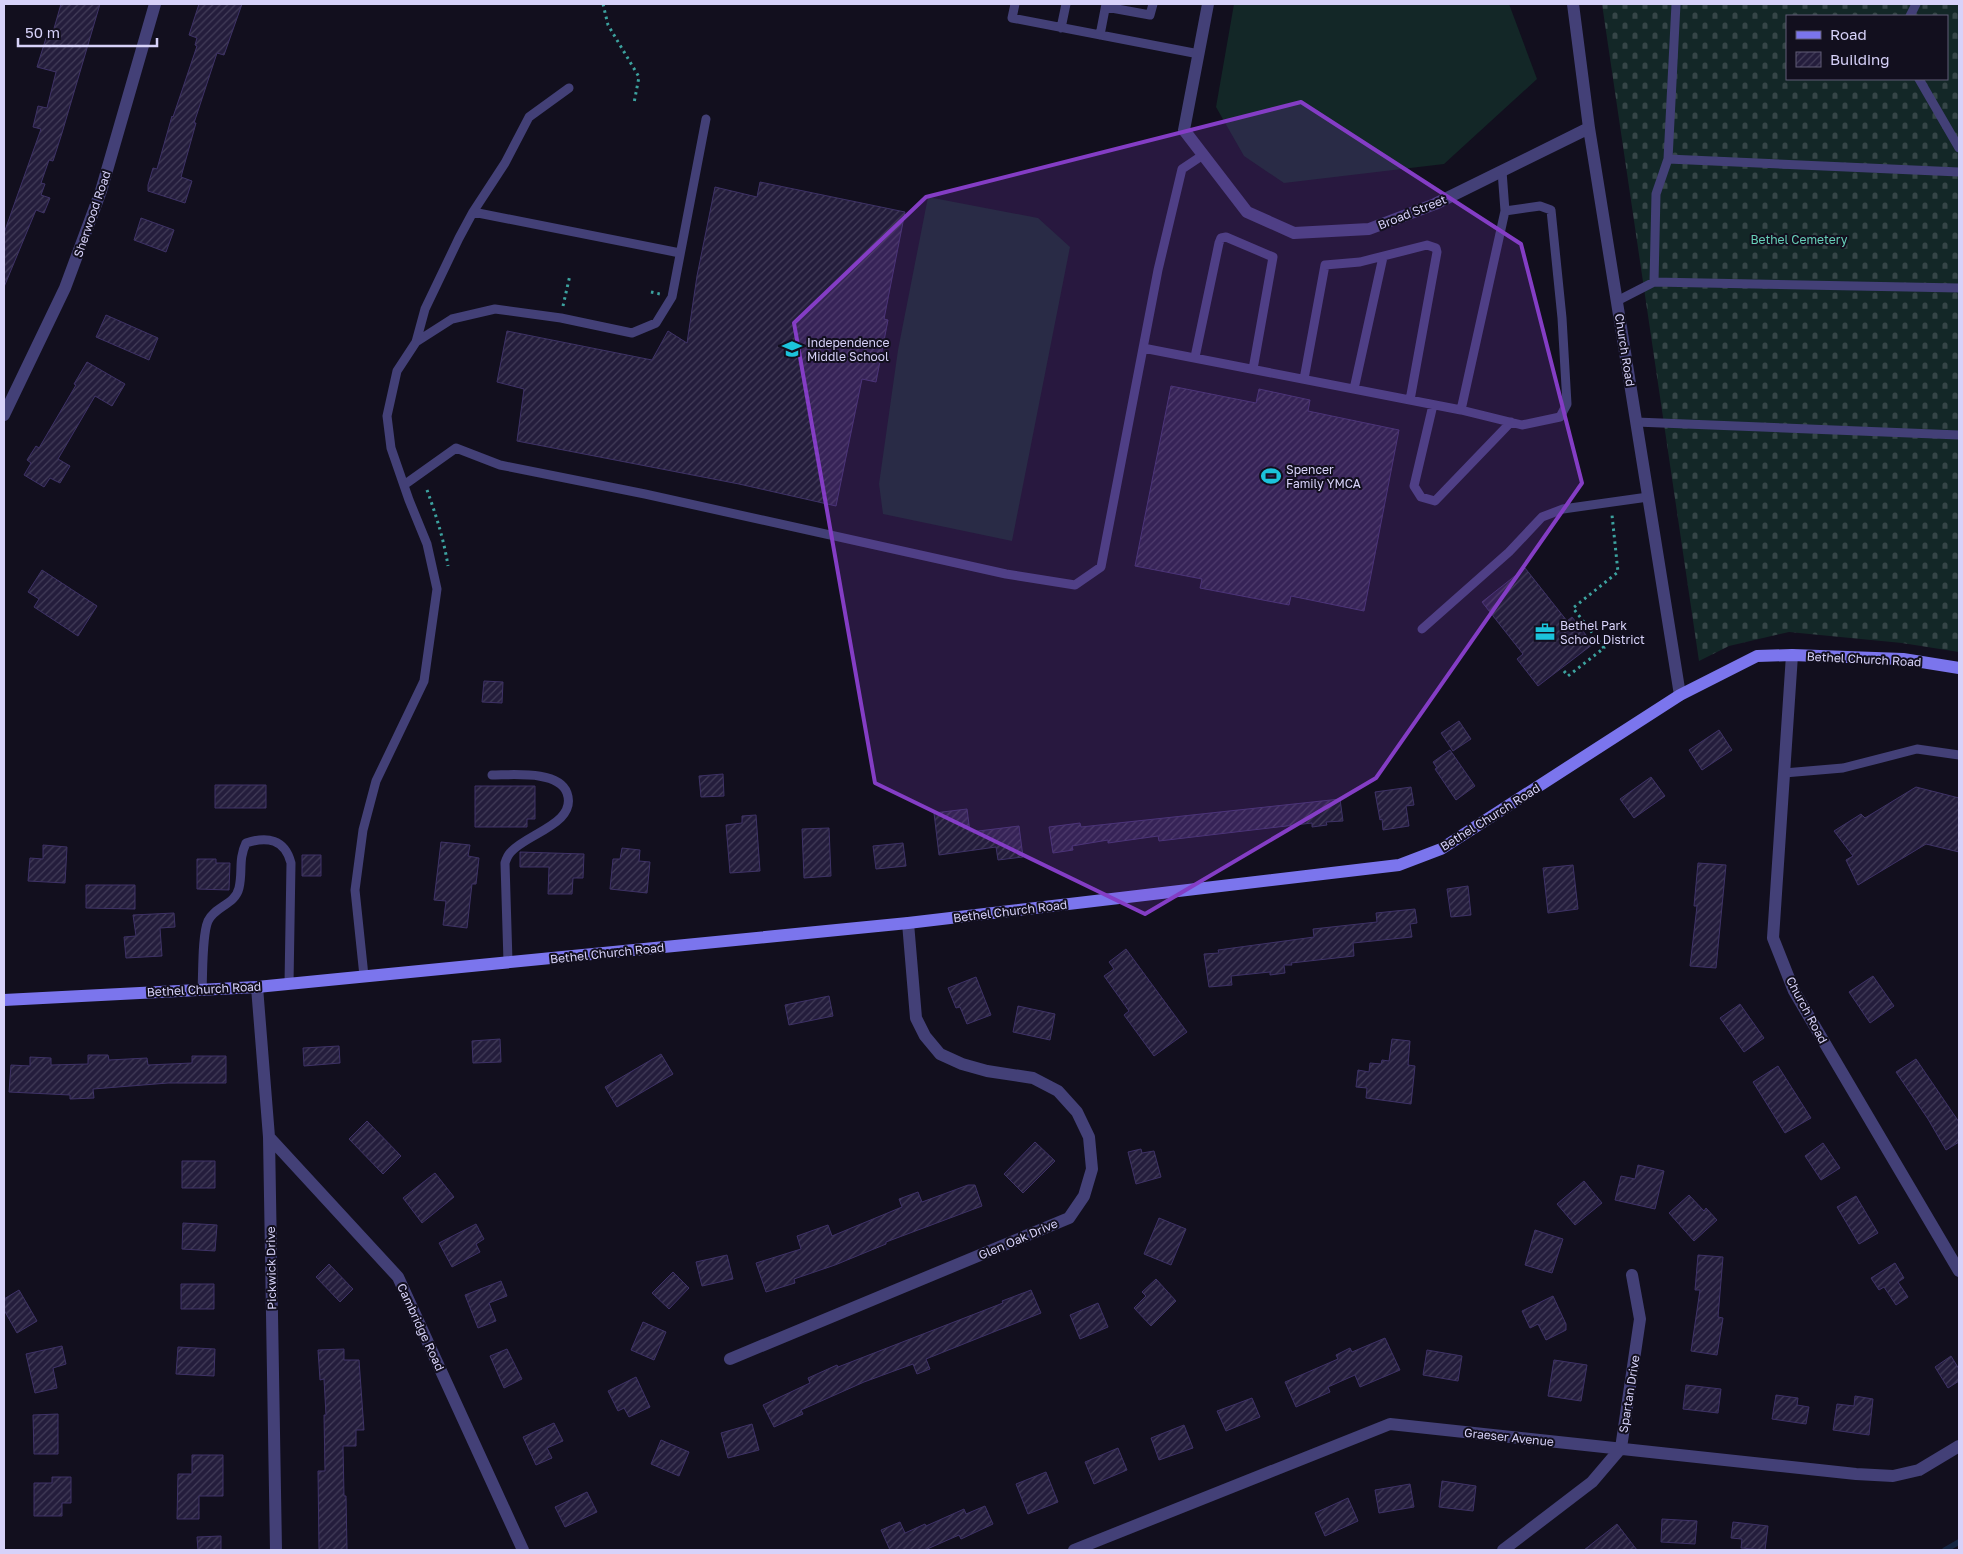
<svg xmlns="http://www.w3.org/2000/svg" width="1963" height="1554" font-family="'Golos Text',sans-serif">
<defs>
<pattern id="cemetery-stones" width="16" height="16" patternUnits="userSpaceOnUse" patternTransform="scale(1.25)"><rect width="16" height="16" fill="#132727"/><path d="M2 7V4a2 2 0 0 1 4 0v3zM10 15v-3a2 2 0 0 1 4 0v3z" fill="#354547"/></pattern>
<pattern id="building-hatch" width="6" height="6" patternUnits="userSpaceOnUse" patternTransform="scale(1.25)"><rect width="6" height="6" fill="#241d3c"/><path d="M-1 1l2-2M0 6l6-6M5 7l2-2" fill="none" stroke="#433d59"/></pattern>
</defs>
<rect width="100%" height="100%" fill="#120f1e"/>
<path fill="url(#cemetery-stones)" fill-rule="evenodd" d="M1602,4H1959V652L1902,643L1789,632L1729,646L1699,661ZM1787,16H1947V79H1787Z"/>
<path fill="#132727" d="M1234,4H1509L1537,79L1444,164L1284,183L1244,156L1216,107Z
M928,197L1038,218L1070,247L1012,541L883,514L879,484L898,350Z"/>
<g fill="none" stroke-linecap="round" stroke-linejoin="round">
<path stroke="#152542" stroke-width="5.5" d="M1945,1550L1959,1542"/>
</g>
<path fill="url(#building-hatch)" stroke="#3e3266" d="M61,4H100L62,133L53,161L49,160L41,183L45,184L41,195L50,198L44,213L36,210L4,287V233L41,129L33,127L38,106L47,108L56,72L37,67L46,38L51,39Z
M199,4H242L224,55L217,53L194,123H196L181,177L192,181L185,203L148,191V185L153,168L157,169L172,116L173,117L197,46L195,45L197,38L189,35Z
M760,182L905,212L884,319L888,320L876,382L862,379L836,506L739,484L517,441L524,389L497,382L507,331L652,360L668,331L687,343L697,276L715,187L757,197Z
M141,218L174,230L166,252L134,240Z
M106,315L158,338L149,360L96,337Z
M87,362L125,384L112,406L95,396L58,459L70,466L60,483L50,478L44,487L24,475L31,463L27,460L36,446L39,448L76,385L74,384Z
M1171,386L1256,403L1259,389L1310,400L1308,411L1399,430L1364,611L1291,596L1289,605L1200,588L1202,579L1135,566Z
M1525,568L1567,621L1572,617L1593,644L1538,686L1517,659L1523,654L1482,602Z
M42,570L97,606L78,636L34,607L39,599L28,592Z
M484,681L503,682L502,703L482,702Z
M1459,721L1471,739L1453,751L1441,733Z
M1719,730L1732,750L1702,770L1689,750Z
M1450,750L1475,786L1456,800L1435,769L1437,768L1433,762Z
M723,774L724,796L701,797L699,776Z
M1651,777L1665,796L1634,818L1620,799Z
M215,785H266V808H215Z
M475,786H535V819H527V827H475Z
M1411,787L1414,805L1406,806L1409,826L1383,830L1382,819L1380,820L1375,792Z
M1916,787L1959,798V852L1926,844L1858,885L1846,860L1853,856L1834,831L1861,814L1865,818Z
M1340,799L1343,821L1326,822L1327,825L1312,827V823L1159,841L1158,836L1108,843V840L1072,846L1073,850L1053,853L1049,827L1080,823L1081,827Z
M967,809L970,832L1019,826L1023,857L998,860L996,847L939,855L934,813Z
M756,815L760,871L730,873L726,825L742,823V816Z
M829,828L831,876L804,878L802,829Z
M441,842L470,845L468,856L479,858L476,884H472L467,928L443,925L446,901L434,900Z
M903,843L906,866L876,869L873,846Z
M43,845L67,847L65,883L28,881L30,858L43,859Z
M622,848L640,850L639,861L650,862L647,893L610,889L613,859H620Z
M520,852L584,854L583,878H573L572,894H548L549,867H520Z
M302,855H321V876H302Z
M197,859H216V863H230L229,890L197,889Z
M1698,863L1726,865L1716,968L1690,966L1697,906H1694Z
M1573,865L1578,909L1548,913L1543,868Z
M86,885H135V909L86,908Z
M1468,886L1471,915L1451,917L1447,889Z
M1415,909L1417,923L1410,924L1412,937L1353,943L1354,956L1291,963L1292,965H1284L1285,973L1270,975V972L1231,976L1232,985L1209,987L1204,954L1219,953L1218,950L1314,937L1313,929L1377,922L1376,913Z
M174,913L175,927L160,928L162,956L126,958L124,937L136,936L133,915Z
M1126,949L1187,1032L1154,1056L1124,1015L1129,1011L1104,976L1114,969L1109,962Z
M1873,976L1894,1006L1870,1023L1849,992Z
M976,977L991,1015L967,1024L960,1007L956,1008L948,988Z
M829,996L833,1016L789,1025L785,1005Z
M1740,1004L1764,1038L1744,1052L1720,1018Z
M1018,1006L1055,1014L1050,1040L1013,1032Z
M500,1039L501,1062L473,1063L472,1041Z
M1392,1039L1410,1041L1408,1065L1415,1066L1411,1104L1366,1098L1367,1088L1356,1087L1358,1070L1369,1072L1370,1063L1381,1064L1382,1060L1389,1061Z
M339,1046L340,1063L304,1066L303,1048Z
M661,1054L673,1074L617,1107L605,1087Z
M88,1055H108L109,1060L147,1058L148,1065L192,1063V1056H226V1083H168L93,1089L94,1098L70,1099V1095L9,1092L11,1065L30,1066V1057L51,1058V1065L88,1064Z
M1916,1059L1959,1122V1142L1946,1150L1928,1119L1896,1072Z
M1778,1066L1811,1118L1785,1133L1753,1082Z
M367,1121L401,1156L383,1174L349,1139Z
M1035,1142L1055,1161L1023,1193L1004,1174Z
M1823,1143L1840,1168L1821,1180L1805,1156Z
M1141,1149L1142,1153L1154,1151L1161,1177L1136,1184L1128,1152Z
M182,1161H215V1188H182Z
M1638,1165L1664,1171L1655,1209L1615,1200L1621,1176L1635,1179Z
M435,1173L454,1197L422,1223L403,1198Z
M1584,1181L1602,1203L1575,1225L1557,1204Z
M968,1185H975L982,1206L886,1242V1244L835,1265L794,1279L795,1283L766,1292L756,1263L801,1249L797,1236L828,1225L832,1236L902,1207L899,1199L918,1192L922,1202Z
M1689,1195L1704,1211L1706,1208L1717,1220L1694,1241L1669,1213Z
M1856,1196L1878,1233L1859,1244L1837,1207Z
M1159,1218L1186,1229L1171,1265L1144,1254Z
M183,1223L217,1225L215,1251L182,1249Z
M476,1224L484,1239L476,1244L480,1252L452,1267L439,1243Z
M1535,1230L1563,1239L1552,1273L1525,1265Z
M727,1255L733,1279L702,1286L696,1262Z
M1698,1255L1723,1257L1718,1317L1723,1318L1717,1355L1691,1351L1700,1290H1695Z
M1895,1263L1904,1278L1898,1282L1908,1297L1896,1305L1884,1287L1879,1290L1871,1278Z
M329,1264L353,1289L340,1302L316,1277Z
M673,1272L689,1288L669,1309L652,1293Z
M1156,1279L1176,1301L1151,1326L1134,1308L1146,1296L1142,1292Z
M501,1281L507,1296L489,1303L496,1321L478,1328L465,1295Z
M181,1284H214V1309H181Z
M19,1290L37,1321L17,1333L4,1310V1299Z
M1031,1290L1041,1313L926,1359L930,1369L917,1374L913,1364L864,1382L801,1410L803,1414L774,1427L763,1405L810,1383L808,1378L837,1365L838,1367L1003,1303L1002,1301Z
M1553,1296L1566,1324V1330L1546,1340L1538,1324L1530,1328L1522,1311Z
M1098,1303L1108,1327L1080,1339L1070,1315Z
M643,1322L666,1332L654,1360L631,1350Z
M1385,1338L1400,1370L1360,1387L1355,1375L1328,1387L1330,1392L1296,1407L1285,1382L1338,1359L1336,1355L1350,1348L1352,1352Z
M62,1346L66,1364L53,1368L57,1388L35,1393L26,1354Z
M178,1347L215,1349L214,1376L176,1374Z
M344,1349V1360H359L364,1430H356V1446H343L344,1496H346L347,1550H319L318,1471H325L324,1415H326L324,1379L320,1380L318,1350Z
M507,1349L522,1379L504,1388L490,1356Z
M1427,1350L1462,1356L1458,1381L1423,1375Z
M1951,1356L1959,1369V1381L1948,1388L1935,1367Z
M1554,1360L1587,1365L1581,1401L1548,1396Z
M636,1377L650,1407L629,1417L624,1408L618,1411L608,1391Z
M1686,1385L1721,1389L1718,1413L1683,1409Z
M1776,1395L1798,1398L1797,1405L1809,1407L1806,1424L1772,1419Z
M1855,1396L1873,1399L1869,1435L1833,1430L1837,1404L1854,1406Z
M1252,1398L1260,1417L1226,1431L1217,1411Z
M58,1414V1454H34L33,1415Z
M554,1423L563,1441L547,1448L552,1458L536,1465L523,1437Z
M752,1424L759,1450L728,1458L721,1433Z
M1184,1425L1193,1448L1159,1460L1151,1438Z
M661,1440L689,1452L679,1476L651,1464Z
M1118,1448L1127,1470L1094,1484L1085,1462Z
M192,1455H223V1496H199V1519H177L178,1474H192Z
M1046,1472L1058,1502L1028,1514L1016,1484Z
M52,1477H71V1503H62V1516H34V1483H52Z
M1442,1481L1476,1486L1473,1511L1439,1507Z
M1410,1484L1414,1507L1379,1513L1375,1490Z
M587,1492L597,1512L565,1527L555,1507Z
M1348,1498L1358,1521L1325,1536L1315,1513Z
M985,1506L993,1524L961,1539L959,1535L925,1550H890L881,1530L900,1522L905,1533L925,1524L926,1526L964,1509L966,1514Z
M1662,1519L1697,1521L1695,1544L1661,1542Z
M1733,1522L1768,1526L1765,1550L1741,1548L1742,1539L1731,1538Z
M1617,1524L1637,1550H1584Z
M221,1536V1550H198L197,1537Z"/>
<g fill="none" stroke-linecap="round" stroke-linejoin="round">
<path stroke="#3ca29f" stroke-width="3" stroke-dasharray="2.5 4" stroke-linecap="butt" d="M603,4L608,25L639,77L634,103
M651,292L660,294
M563,306L570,275
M427,490C436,515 444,540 448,566
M1564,671L1568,676L1604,648L1573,608L1618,572L1612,515"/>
<path stroke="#434077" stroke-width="9" d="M1015,4L1012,18L1199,54
M1106,7L1150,15L1153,4
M1910,16L1916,4
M1061,28L1066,4
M1100,35L1106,4
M1919,79L1959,148
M1668,159L1959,172
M473,212L680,253
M1654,282L1656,194L1668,159L1676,4
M1617,301L1654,282L1959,288
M416,342L452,319L495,309L561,318L632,333L656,323L672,297L706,119
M1143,348L1461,410L1505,211L1502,171
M1195,357L1219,243L1221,238L1226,237L1273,257L1253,369
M1304,379L1325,265L1360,262L1427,245L1436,248L1437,252L1410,400
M1354,389L1383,257
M1433,405L1414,486L1421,497L1435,501L1511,422
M1461,410L1522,425L1560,417L1567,404L1562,318L1551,210L1540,206L1505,211
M1636,422L1959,435
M404,485L456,448L500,465L645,494L1006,574L1075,585L1101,567L1158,270L1182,169L1203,155
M1422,629L1509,552L1542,517L1563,509L1648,497
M1784,773L1843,768L1917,749L1959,755
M492,775C512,775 559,770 567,793C578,824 525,834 510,853C508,855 506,860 505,863L508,962
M364,976L355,890L363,830L376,781L424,681L437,589L427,544L409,500L391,448L387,416L397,371L416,342L425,309L459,238L473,212L505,163L529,117L569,88
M202,990C203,972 202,935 208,921C215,906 235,905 239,888C243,871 238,860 246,843C267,836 285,839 291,863L289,984"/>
<path stroke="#434077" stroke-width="12" d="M1208,4L1184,130L1247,212L1294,233L1369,229L1435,204L1589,128
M1573,4L1589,128L1680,695
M4,415L65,288L101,191L155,4
M1792,655L1773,938L1794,991L1959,1271
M257,987L269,1137L276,1550
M269,1137L398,1277L523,1550
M730,1359L1069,1218L1084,1196L1092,1169L1089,1137L1077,1112L1058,1091L1033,1078L987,1071L962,1064L940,1054L925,1036L916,1018L908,923
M1074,1550L1390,1424L1856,1474L1893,1476L1919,1470L1959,1446
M1503,1550L1592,1482L1621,1448L1640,1319L1632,1275"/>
<path stroke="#7b75ed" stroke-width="12" d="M4,1000L257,987L908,923L1399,865L1441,849L1680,695L1757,656L1792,655L1903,659L1959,668"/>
</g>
<path fill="#843dc5" fill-opacity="0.2" stroke="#843dc5" stroke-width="4" stroke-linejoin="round" d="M1301,102L1521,244L1582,483L1376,778L1145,914L875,783L794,323L926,197Z"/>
<defs>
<symbol id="school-bare" viewBox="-9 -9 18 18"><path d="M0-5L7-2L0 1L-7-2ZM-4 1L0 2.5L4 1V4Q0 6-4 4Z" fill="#1cc3db" stroke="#120f1e" stroke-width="2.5" paint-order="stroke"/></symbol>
<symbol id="stadium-bare" viewBox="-9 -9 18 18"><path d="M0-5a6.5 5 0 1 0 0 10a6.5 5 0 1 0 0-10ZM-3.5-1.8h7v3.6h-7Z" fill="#1cc3db" stroke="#120f1e" stroke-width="2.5" paint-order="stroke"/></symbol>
<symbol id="office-bare" viewBox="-9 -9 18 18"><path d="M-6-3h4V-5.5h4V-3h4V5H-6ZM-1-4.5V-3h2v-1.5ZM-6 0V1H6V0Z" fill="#1cc3db" stroke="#120f1e" stroke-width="2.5" paint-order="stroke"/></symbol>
</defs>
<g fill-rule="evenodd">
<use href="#school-bare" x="778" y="335" width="28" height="28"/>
<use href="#stadium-bare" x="1257" y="462" width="28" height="28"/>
<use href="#office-bare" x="1531" y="618" width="28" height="28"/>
</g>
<g text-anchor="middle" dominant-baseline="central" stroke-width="4" stroke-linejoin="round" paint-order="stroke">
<g font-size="12" fill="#d7d2f9" stroke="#120f1e">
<text transform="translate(1412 212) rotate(-22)">Broad Street</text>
<text transform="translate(92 214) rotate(-71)">Sherwood Road</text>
<text transform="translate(1625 350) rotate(81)">Church Road</text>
<text transform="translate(1864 659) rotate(3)">Bethel Church Road</text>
<text transform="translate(1490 817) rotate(-32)">Bethel Church Road</text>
<text transform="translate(1010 911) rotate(-7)">Bethel Church Road</text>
<text transform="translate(607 953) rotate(-6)">Bethel Church Road</text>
<text transform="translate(204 989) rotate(-3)">Bethel Church Road</text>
<text transform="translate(1807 1010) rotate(62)">Church Road</text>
<text transform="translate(1018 1239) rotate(-23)">Glen Oak Drive</text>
<text transform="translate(271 1268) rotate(-91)">Pickwick Drive</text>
<text transform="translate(421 1327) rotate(65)">Cambridge Road</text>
<text transform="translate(1629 1394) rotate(-81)">Spartan Drive</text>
<text transform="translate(1509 1437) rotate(6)">Graeser Avenue</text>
</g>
<g font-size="12" fill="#67cfb8" stroke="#120f1e">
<text x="1799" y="239">Bethel Cemetery</text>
</g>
<g font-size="12" fill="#d7d2f9" stroke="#120f1e" text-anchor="start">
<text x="807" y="342">Independence<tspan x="807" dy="14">Middle School</tspan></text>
<text x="1286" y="469">Spencer<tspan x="1286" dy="14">Family YMCA</tspan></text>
<text x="1560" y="625">Bethel Park<tspan x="1560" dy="14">School District</tspan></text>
</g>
</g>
<rect width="1963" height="1554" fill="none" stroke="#d7d2f9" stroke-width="10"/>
<rect x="1786" y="15" width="162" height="65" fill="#120f1e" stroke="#615d76"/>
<rect x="1796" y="31" width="25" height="8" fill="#7b75ed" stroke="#615d76"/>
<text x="1830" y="40" font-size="15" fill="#d7d2f9">Road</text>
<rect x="1796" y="52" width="25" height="15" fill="url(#building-hatch)" stroke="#615d76"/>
<text x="1830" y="65" font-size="15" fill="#d7d2f9">Building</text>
<path d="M18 38v8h139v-8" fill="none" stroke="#d7d2f9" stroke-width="2.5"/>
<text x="25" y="38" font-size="15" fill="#d7d2f9" stroke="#120f1e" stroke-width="4" paint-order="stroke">50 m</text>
</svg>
